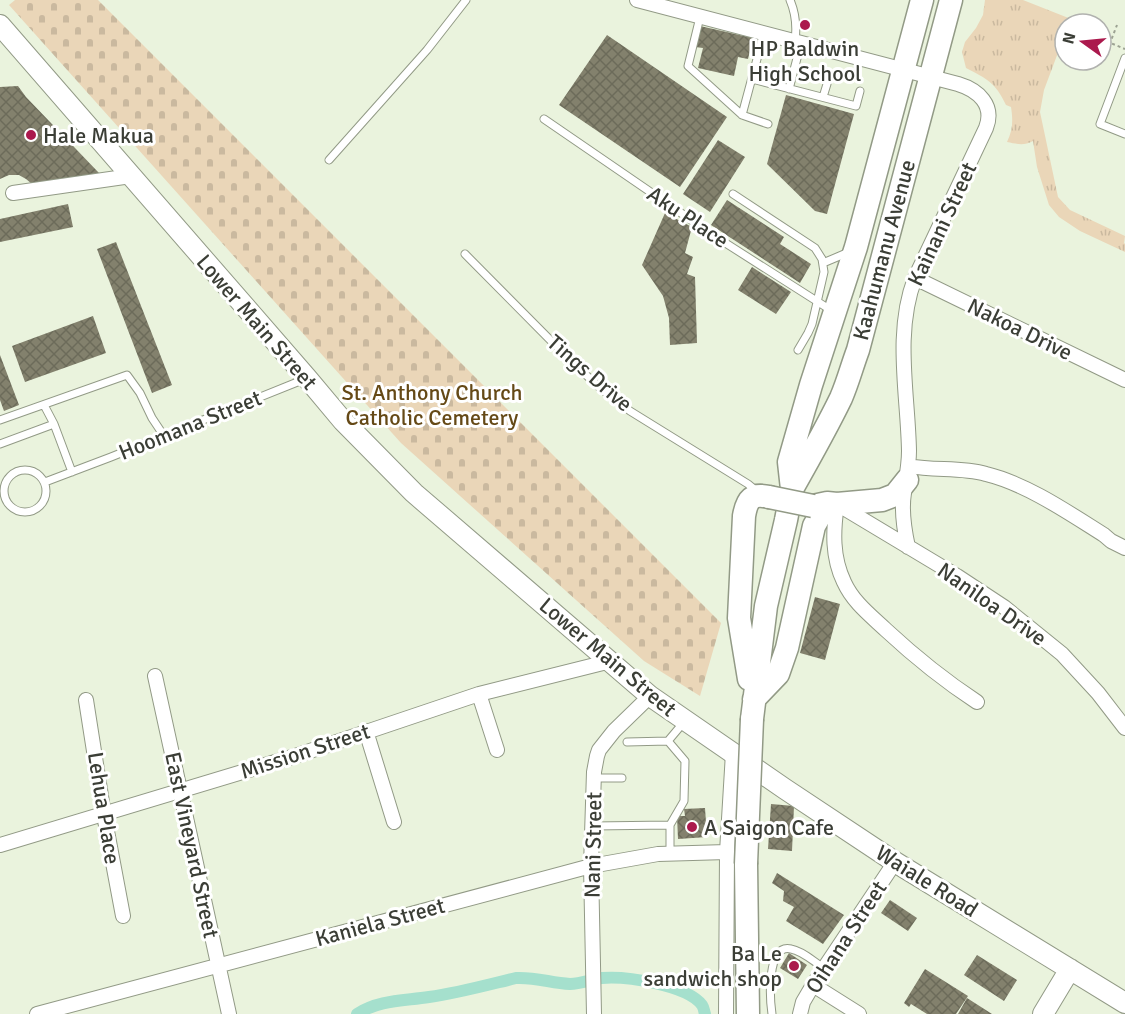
<svg xmlns="http://www.w3.org/2000/svg" width="1125" height="1014" font-family="Signika,sans-serif">
<defs>
<pattern id="grass-tufts" width="24" height="20" patternUnits="userSpaceOnUse" patternTransform="scale(1.5)"><rect width="24" height="20" fill="#ead6b8"/><path d="M3 7l-1-3M5 7V3M7 7l1-3M15 17l-1-3M17 17v-4M19 17l1-3" fill="none" stroke="#cab99f"/></pattern>
<pattern id="cemetery-stones" width="16" height="16" patternUnits="userSpaceOnUse" patternTransform="scale(1.5)"><rect width="16" height="16" fill="#ead6b8"/><path d="M2 7V4a2 2 0 0 1 4 0v3zM10 15v-3a2 2 0 0 1 4 0v3z" fill="#cab99f"/></pattern>
<pattern id="building-cross-hatch" width="8" height="8" patternUnits="userSpaceOnUse" patternTransform="scale(1.5)"><rect width="8" height="8" fill="#83816d"/><path d="M0 0l8 8M0 8l8-8" fill="none" stroke="#6c6b5a"/></pattern>
</defs>
<rect width="100%" height="100%" fill="#eaf3dd"/>
<path fill="url(#grass-tufts)" d="M985,0H1023L1071,19L1069,24H1065V34L1044,90L1040,112L1058,197L1070,210L1125,236L1124,243L1125,244V252L1080,231L1059,217L1049,205L1037,167L1033,141C1024,146 1017,144 1007,142C1013,130 1013,120 1011,107L1006,105C995,82 987,79 966,68L962,52L965,42L976,28L983,15Z"/>
<path fill="url(#cemetery-stones)" d="M15,0H98L721,623L700,696L644,661L401,443L9,5Z"/>
<g fill="none" stroke-linecap="round" stroke-linejoin="round">
<path stroke="#a5e0cd" stroke-width="12" d="M357,1014C379,1000 403,1001 429,997C458,993 487,985 516,978C536,977 551,983 570,984C581,984 592,979 602,978C626,976 687,985 702,1005C704,1008 704,1011 705,1014"/>
</g>
<path fill="url(#building-cross-hatch)" d="M700,26L753,38L748,59L738,57L734,76L698,68L703,48L695,47Z
M607,35L727,117L680,187L559,105Z
M18,86L26,97L99,173L32,184L26,179L19,175H9L0,179V87Z
M786,95L854,114L827,214L815,211L767,164Z
M718,140L745,157L710,212L683,194Z
M727,200L784,237L780,244L811,264L800,283L711,225Z
M68,204L73,227L0,242V219Z
M665,213L692,227L685,253L693,257L687,274L695,277L697,343L670,345L669,318L663,296L642,265Z
M116,242L172,385L152,393L97,249Z
M752,267L791,292L776,314L738,290Z
M93,316L106,353L25,382L12,346Z
M0,355L19,405L4,411L0,400Z
M815,597L840,604L825,660L800,653Z
M771,804L794,806L792,851L768,849Z
M705,808L707,837L678,839L677,816H685L684,809Z
M777,873L844,915L823,944L786,921L794,907L783,901L784,891L772,883Z
M890,900L917,918L908,931L881,913Z
M789,953L807,965L798,979L780,968Z
M977,955L1017,980L1004,1001L964,975Z
M925,969L968,996L956,1014H927L911,1004L909,1007L904,1003Z
M967,998L992,1014H958Z"/>
<g fill="none" stroke-linecap="round" stroke-linejoin="round">
<defs>
<path id="lane" d="M790,0C796,14 797,26 795,41
M700,17L688,66L742,115L764,33
M1125,58L1100,124L1125,134
M752,79L856,106L860,91
M789,89L801,43
M823,97L827,84
M742,115L768,124
M544,119L716,237L826,307L834,308
M329,160L427,50L466,0
M733,194L815,248L822,259L824,272L812,324L808,333L798,350
M465,254L570,360L600,388L630,411L748,484L754,489L756,493
M823,263L849,252
M44,405L54,424L72,472
M0,420L127,375L140,393L152,418L164,436
M0,444L54,424
M4 491a21 21 0 1 1 42 0a21 21 0 1 1-42 0Z
M45,482L111,457L305,379
M668,741L685,761L684,801L670,825V853
M627,742L668,741L684,722
M594,778H622
M593,826L670,825
M772,1014C770,1000 766,943 791,949C803,951 814,962 824,968"/>
<path id="street" d="M637,0L958,84C978,90 995,105 986,128L915,278C894,333 908,394 909,451C909,466 906,479 904,493C901,511 904,529 908,547
M13,193L131,176
M915,278L1125,380
M909,466C935,471 961,467 986,474C1027,484 1069,513 1104,535L1111,541L1125,548
M155,676L229,1014
M479,694L497,750
M86,700L104,815L123,916
M977,702C945,681 914,656 886,630C870,615 853,602 844,582C832,557 833,531 837,504L957,576L1004,607L1062,654L1098,693L1125,728
M366,731L394,822
M0,845L292,757L479,694L611,661
M813,985L859,1014
M37,1014L591,866L658,854L727,852
M594,1014L591,866L594,772L597,756L599,750L614,731L650,696
M726,1014L727,852L733,753
M800,1014L803,1002L813,985L895,862"/>
<path id="secondary" d="M0,25L307,378L343,421L414,493L650,696L785,789L895,862L1125,1003
M1043,1014L1070,969"/>
<path id="primary" d="M792,489C809,459 826,429 841,398C848,382 852,366 858,350L951,0
M813,506L827,503L837,504L882,500L895,495L907,480
M749,679L739,618L744,516C747,499 752,493 769,497
M754,699L778,674L787,648L814,526L827,503
M752,719L766,606L786,520L792,489L789,462L811,385L856,247L922,0
M746,864L748,1014"/>
</defs>
<use href="#lane" stroke="#929a86" stroke-width="9"/>
<use href="#street" stroke="#929a86" stroke-width="16"/>
<use href="#secondary" stroke="#929a86" stroke-width="22"/>
<use href="#primary" stroke="#929a86" stroke-width="25"/>
<path stroke="#9ca292" stroke-width="2" stroke-dasharray="3 3" stroke-linecap="butt" d="M1101,24L1102,20
M1101,39L1125,49
M1103,61L1117,25"/>
<use href="#lane" stroke="#fff" stroke-width="7"/>
<use href="#street" stroke="#fff" stroke-width="14"/>
<use href="#secondary" stroke="#fff" stroke-width="20"/>
<use href="#primary" stroke="#fff" stroke-width="22"/>
<defs>
<path id="primary-bridge" d="M769,497L813,506
M746,864L752,719"/>
</defs>
<use href="#primary-bridge" stroke="#929a86" stroke-width="25" stroke-linecap="butt"/>
<use href="#primary-bridge" stroke="#fff" stroke-width="22"/>
</g>
<g fill="#ab194d" stroke="#fff" stroke-width="2">
<circle cx="805" cy="25" r="6"/>
<circle cx="31" cy="135" r="6"/>
<circle cx="692" cy="827" r="6"/>
<circle cx="794" cy="966" r="6"/>
</g>
<g text-anchor="middle" dominant-baseline="central" stroke-width="6" stroke-linejoin="round" paint-order="stroke">
<g font-size="22" fill="#3b3e36" stroke="#fff" text-anchor="start">
<text x="805" y="48" text-anchor="middle">HP Baldwin<tspan x="805" dy="25">High School</tspan></text>
<text x="43" y="135">Hale Makua</text>
<text x="704" y="827">A Saigon Cafe</text>
<text x="782" y="953" text-anchor="end">Ba Le<tspan x="782" dy="25">sandwich shop</tspan></text>
</g>
<g font-size="22" fill="#3b3e36" stroke="#fff">
<text transform="translate(688 217) rotate(34)">Aku Place</text>
<text transform="translate(942 224) rotate(-65)">Kainani Street</text>
<text transform="translate(884 250) rotate(-75)">Kaahumanu Avenue</text>
<text transform="translate(257 322) rotate(49)">Lower Main Street</text>
<text transform="translate(1020 329) rotate(26)">Nakoa Drive</text>
<text transform="translate(590 373) rotate(41)">Tings Drive</text>
<text transform="translate(190 425) rotate(-22)">Hoomana Street</text>
<text transform="translate(992 604) rotate(35)">Naniloa Drive</text>
<text transform="translate(608 657) rotate(40)">Lower Main Street</text>
<text transform="translate(305 751) rotate(-18)">Mission Street</text>
<text transform="translate(104 808) rotate(81)">Lehua Place</text>
<text transform="translate(192 845) rotate(78)">East Vineyard Street</text>
<text transform="translate(593 845) rotate(-89)">Nani Street</text>
<text transform="translate(927 881) rotate(32)">Waiale Road</text>
<text transform="translate(380 922) rotate(-15)">Kaniela Street</text>
<text transform="translate(846 937) rotate(-57)">Oihana Street</text>
</g>
<g font-size="22" fill="#654916" stroke="#fff">
<text x="432" y="392">St. Anthony Church<tspan x="432" dy="25">Catholic Cemetery</tspan></text>
</g>
</g>
<g transform="translate(1083 42) rotate(285)"><circle r="28" fill="#ffffff" stroke="#b1b2af" stroke-width="1.5"/>
<path d="M0-4.5L10 22L0 15L-10 22Z" fill="#ab194d"/>
<text y="-9" font-size="16" font-weight="bold" text-anchor="middle" fill="#3b3e36">N</text>
</g>
</svg>
